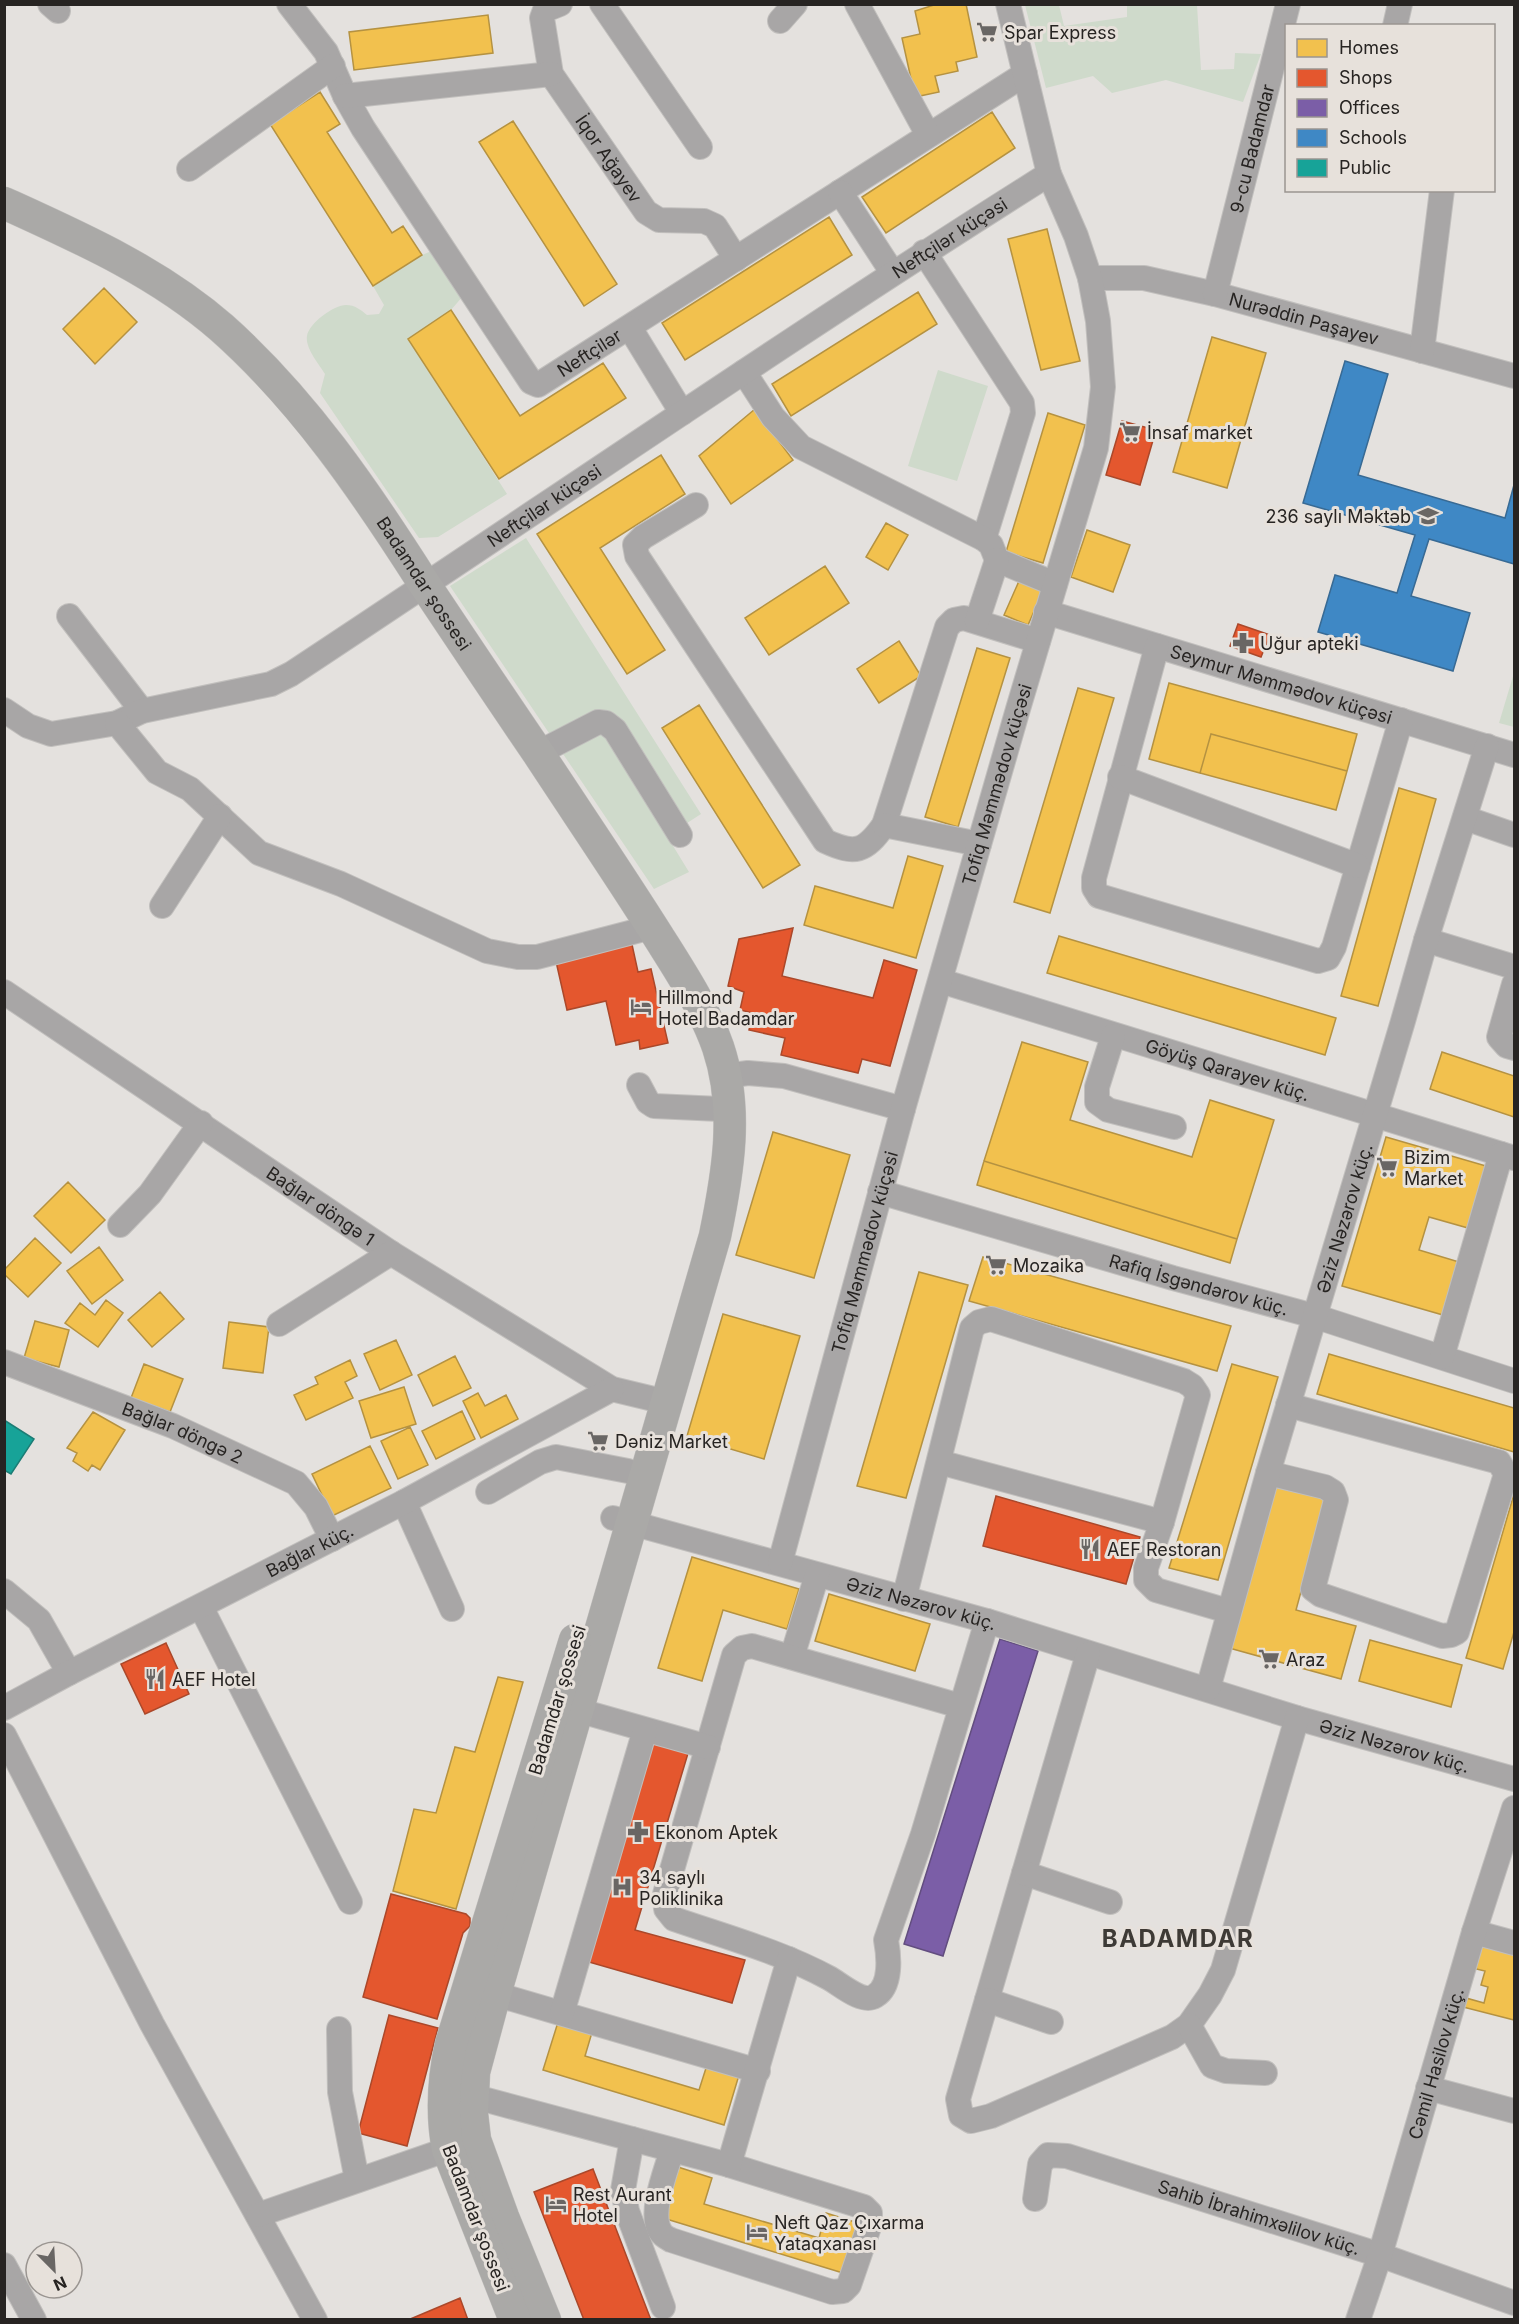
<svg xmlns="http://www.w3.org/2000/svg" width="1519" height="2324" font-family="Inter,sans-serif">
<rect width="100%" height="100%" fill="#e4e1de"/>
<path fill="#cfdacb" d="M1025,5H1059L1064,26L1127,17V5H1197L1201,70L1234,69L1235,53L1261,54L1243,102L1166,80L1112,93L1093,76L1046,88Z
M434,250L463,296L451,310L408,339L507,494L438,537L419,538L320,393L325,374C319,364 305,348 307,336C309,323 334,305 346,305C355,305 361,310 367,315L379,314L384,305L373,286L422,255Z
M938,370L988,386L957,481L908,466Z
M526,538L701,814L667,836L689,872L654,889L450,586Z
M1514,673V727L1499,723Z"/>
<path fill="#f2c14e" stroke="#b59241" stroke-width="1.5" d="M937,4H966L977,57L956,62L958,71L935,76L939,92L915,97L902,38L920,34L915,11Z
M488,15L493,53L354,70L349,32Z
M320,92L340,124L327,132L392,233L403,226L422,255L373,286L270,124Z
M992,112L1015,148L886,233L862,197Z
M513,121L617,284L584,306L479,142Z
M829,217L852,255L685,360L662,323Z
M1047,229L1080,361L1041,370L1008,239Z
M104,288L137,322L95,364L63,329Z
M918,292L937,324L791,416L772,384Z
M451,310L520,416L603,363L626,398L499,479L408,339Z
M1212,337L1266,353L1227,488L1173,472Z
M755,409L793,460L731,504L699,456Z
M1048,413L1085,425L1043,563L1006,552Z
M661,455L685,494L600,548L665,650L627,674L537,534Z
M886,523L908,535L888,570L866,557Z
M1087,530L1130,545L1113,592L1071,577Z
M825,566L849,603L769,655L745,618Z
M1019,581L1043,591L1028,625L1004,615Z
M899,641L921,676L879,703L857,669Z
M977,648L1010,658L958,827L925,817Z
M1169,683L1357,734L1347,771L1211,734L1200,773L1149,759Z
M1078,688L1114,698L1050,913L1014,902Z
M699,705L800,865L763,888L662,728Z
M1211,734L1347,771L1336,810L1200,773Z
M1399,788L1436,799L1378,1006L1341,996Z
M908,856L943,866L916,958L804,925L815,886L893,908Z
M1059,936L1336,1018L1325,1055L1047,973Z
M1022,1042L1088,1062L1070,1120L1192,1157L1210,1100L1274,1120L1237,1239L984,1161Z
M1442,1052L1514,1076V1117L1430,1089Z
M773,1132L850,1155L814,1278L736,1255Z
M1386,1137L1486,1166L1468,1228L1429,1217L1419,1250L1459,1262L1443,1315L1342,1286Z
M984,1161L1237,1239L1230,1263L977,1185Z
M68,1182L105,1220L71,1253L34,1216Z
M35,1238L61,1263L28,1297L4,1274V1270Z
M99,1247L123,1280L92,1304L67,1271Z
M983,1257L1231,1326L1217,1371L969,1301Z
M919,1272L968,1285L906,1498L857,1486Z
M160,1292L184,1319L152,1347L128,1320Z
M106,1300L123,1313L98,1347L65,1323L80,1303L95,1315Z
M723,1314L800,1336L764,1459L687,1436Z
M35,1321L69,1330L59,1367L24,1358Z
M229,1322L269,1327L263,1373L223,1368Z
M396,1340L412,1375L380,1390L364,1354Z
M1329,1354L1514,1408V1452L1317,1394Z
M455,1356L471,1388L433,1406L418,1375Z
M350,1360L357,1376L345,1382L353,1398L306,1420L294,1395L318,1384L315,1377Z
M144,1364L183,1379L170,1412L131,1398Z
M1232,1364L1278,1377L1218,1580L1169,1568Z
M404,1387L416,1424L371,1438L359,1401Z
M478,1393L485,1406L506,1395L518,1419L481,1438L463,1401Z
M462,1411L475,1439L436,1459L422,1431Z
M93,1412L125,1430L100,1470L92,1465L88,1471L73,1461L77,1453L67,1448Z
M410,1427L428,1465L398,1479L381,1441Z
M370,1446L391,1488L332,1516L312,1474Z
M1275,1485L1326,1499L1296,1610L1356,1626L1341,1679L1229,1648Z
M1514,1494V1632L1503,1669L1466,1658Z
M692,1557L799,1589L787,1629L723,1610L702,1681L658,1668Z
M829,1594L930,1624L915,1671L815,1641Z
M1370,1640L1462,1665L1451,1707L1359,1681Z
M498,1677L523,1682L456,1909L393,1891L414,1809L436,1813L455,1747L475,1752Z
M1478,1945L1514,1955V2020L1463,2007L1466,1998L1484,2003L1488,1987L1481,1985L1485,1971L1472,1968Z
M559,2019L593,2029L585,2056L699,2090L707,2065L739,2075L724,2125L543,2070Z
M678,2167L712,2178L704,2204L819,2238L826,2213L858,2223L843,2273L663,2218Z"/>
<path fill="#e4572e" stroke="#ab482a" stroke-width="1.5" d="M1122,421L1156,430L1140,485L1106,475Z
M1238,624L1270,635L1261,657L1230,646Z
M793,928L782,976L873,998L884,960L917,970L890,1066L862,1059L858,1073L781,1055L785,1038L749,1030L753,1013L740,1010L744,992L728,986L739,939Z
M631,940L638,972L651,969L668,1043L640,1049L639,1040L616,1045L606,1001L567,1010L555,957Z
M996,1496L1140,1537L1126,1584L983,1546Z
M166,1643L189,1694L145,1714L121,1664Z
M647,1736L689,1750L635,1930L745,1960L732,2003L582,1960Z
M391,1894L466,1914L470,1918V1926L463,1933L437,2019L363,1997Z
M389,2015L438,2028L407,2146L358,2133Z
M593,2169L651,2320H584L534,2192Z
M460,2298L468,2320H408Z"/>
<path fill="#7b5ea7" stroke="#624d7f" stroke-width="1.5" d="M1000,1639L1038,1651L943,1956L904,1944Z"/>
<path fill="#3f88c5" stroke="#386a94" stroke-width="1.5" d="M1345,361L1388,374L1358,475L1505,518L1514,485V564L1429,539L1411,596L1470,613L1453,671L1318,632L1335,575L1397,593L1415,535L1303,503Z"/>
<path fill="#17a398" stroke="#1c7d75" stroke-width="1.5" d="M4,1420L34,1439L11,1474L4,1470Z"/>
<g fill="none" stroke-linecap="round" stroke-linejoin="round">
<defs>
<g id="minor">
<path d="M50,4L58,11"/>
<path id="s1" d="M289,4L326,52L345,96L363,128L531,382L538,385L1025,74"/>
<path id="s2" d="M560,4L545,10L542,18L551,74L646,212L659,220L704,221L715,226L736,259"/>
<path d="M602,4L700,147"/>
<path d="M857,4L928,135"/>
<path d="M780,21L795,4"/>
<path d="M1395,26L1400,4"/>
<path d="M345,96L551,74"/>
<path d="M189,169L333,66"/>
<path d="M840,192L892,272"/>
<path d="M924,252L1022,403L1023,413L984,539"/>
<path id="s3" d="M1090,278H1144L1215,294L1514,376"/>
<path id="s4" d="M1215,294L1288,4"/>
<path d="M630,328L682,413"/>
<path d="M1422,351L1442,190"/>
<path d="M744,372L773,417L801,447L984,539L991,545L997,560L1055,584"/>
<path d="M696,505L643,537L635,545L637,556L825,841C855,855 865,852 884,825L947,627L954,620L964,618L1038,641"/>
<path id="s5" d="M1046,612L1514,755"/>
<path d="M69,616L142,711"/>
<path d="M977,621L997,560"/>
<path d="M1157,646L1094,878V888L1099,896L1318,961L1328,958L1334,947L1401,720"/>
<path id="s6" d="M4,710L28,726L51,734L117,723L142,711L271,684L291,674C544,507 793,335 1049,174"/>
<path d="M117,723L157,772L190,789L259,853L341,884L487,951L518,957H537L652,927"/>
<path d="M538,753L598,722L606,723L615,730L680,835"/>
<path d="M1120,777L1358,866"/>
<path d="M1465,818L1514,835"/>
<path d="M884,825L979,844"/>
<path d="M162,906L220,816"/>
<path d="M1426,940L1514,967"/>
<path id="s7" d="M941,981L1514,1158"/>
<path d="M1514,984L1499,1037L1507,1046L1514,1048"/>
<path id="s8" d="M4,992L391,1253L612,1389L666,1402"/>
<path d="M1113,1036L1097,1087V1102L1108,1110L1174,1127"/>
<path d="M725,1076L748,1073L784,1076L903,1109"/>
<path d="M639,1085L648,1102L654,1106L720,1109"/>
<path id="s9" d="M880,1192L1173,1278L1314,1316L1514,1381"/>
<path d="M120,1225L150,1194L201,1123"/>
<path d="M279,1324L391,1253"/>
<path d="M1442,1357L1501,1154"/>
<path id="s10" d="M4,1362L173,1426L296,1483L316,1507L332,1539"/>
<path d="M939,1462L1162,1522"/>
<path d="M1268,1473L1325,1487L1333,1492L1336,1500L1313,1589L1321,1595L1442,1636L1451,1635L1457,1632L1506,1474L1499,1462L1288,1405"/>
<path d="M488,1492L540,1462L556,1457L628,1471"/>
<path d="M404,1502L452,1609"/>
<path id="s11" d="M613,1518L987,1621L1297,1718L1514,1779"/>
<path id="s12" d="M780,1563L903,1109L1018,709L1096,448L1103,387L1098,321L1090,278L1076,236L1049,174L1008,4"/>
<path d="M4,1591L39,1620L69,1673"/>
<path d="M904,1599L972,1328L979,1322L991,1319L1184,1381L1192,1386L1198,1395L1162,1522L1146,1568V1580L1156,1590L1228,1611"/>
<path d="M201,1607L350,1902"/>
<path d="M1088,1654L958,2099L961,2115L971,2121L991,2116L1172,2037L1189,2025L1210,1995L1223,1970L1297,1718"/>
<path d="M792,1657L817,1575"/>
<path id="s13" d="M1208,1689L1268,1473L1403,1021L1426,940L1487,746"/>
<path d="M960,1706L752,1646L742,1648L734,1655L665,1894L666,1909L674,1919C726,1937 781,1952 829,1978C840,1984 862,2004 875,1996C892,1986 889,1956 886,1940L923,1834L987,1621"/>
<path id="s14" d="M4,1708L69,1673L404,1502L612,1389"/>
<path d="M577,1710L708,1747"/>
<path d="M4,1735L152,2024L315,2320"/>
<path d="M1024,1873L1110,1902"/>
<path d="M1474,1932L1514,1943"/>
<path d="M495,1994L758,2071"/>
<path d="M987,2000L1051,2022"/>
<path d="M562,2013L645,1730"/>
<path d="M1189,2025L1212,2066L1226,2071L1265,2073"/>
<path d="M339,2029L340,2092L357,2180"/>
<path d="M1428,2088L1514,2111"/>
<path d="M472,2096L729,2165L864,2207L870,2213V2224L849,2285L843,2291L832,2292L671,2240C667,2238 662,2235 660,2231C649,2212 666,2171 672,2150"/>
<path d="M632,2139L623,2190L627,2211L663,2307"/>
<path d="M729,2165L789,1959"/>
<path id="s15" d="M1035,2199L1040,2164L1048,2155L1067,2156L1380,2255L1514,2303"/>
<path d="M258,2215L463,2144"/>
<path d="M4,2265L34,2320"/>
<path id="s16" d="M1358,2320L1380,2255L1474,1932L1514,1808"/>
</g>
<g id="major">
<path id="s17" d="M4,203C81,238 158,272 222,328C303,400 365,491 423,582C461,639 499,696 538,753C578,814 619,874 658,936C680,971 704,1007 718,1047C739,1109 728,1173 715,1236L495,1994L474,2072L472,2114L475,2140L503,2217L545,2320"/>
<path d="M515,2320L448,2150C441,2113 443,2080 451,2044L575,1640"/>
</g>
</defs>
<use href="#minor" stroke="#c1bfbd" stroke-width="26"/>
<use href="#major" stroke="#c1bfbd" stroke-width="33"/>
<use href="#minor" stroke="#a8a6a6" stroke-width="24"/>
<use href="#major" stroke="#aaa9a7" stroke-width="32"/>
</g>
<defs>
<symbol id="supermarket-bare" viewBox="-9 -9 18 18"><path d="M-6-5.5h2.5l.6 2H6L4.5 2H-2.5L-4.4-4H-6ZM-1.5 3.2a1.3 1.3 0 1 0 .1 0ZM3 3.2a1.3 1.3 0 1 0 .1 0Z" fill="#696664" stroke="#e7e1db" stroke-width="2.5" paint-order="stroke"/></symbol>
<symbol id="school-bare" viewBox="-9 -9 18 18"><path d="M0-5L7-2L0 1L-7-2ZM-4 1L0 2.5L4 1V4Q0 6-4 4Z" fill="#696664" stroke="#e7e1db" stroke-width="2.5" paint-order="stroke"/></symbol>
<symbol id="pharmacy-bare" viewBox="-9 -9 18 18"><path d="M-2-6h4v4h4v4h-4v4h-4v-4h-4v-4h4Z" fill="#696664" stroke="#e7e1db" stroke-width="2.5" paint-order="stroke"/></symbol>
<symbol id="hotel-bare" viewBox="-9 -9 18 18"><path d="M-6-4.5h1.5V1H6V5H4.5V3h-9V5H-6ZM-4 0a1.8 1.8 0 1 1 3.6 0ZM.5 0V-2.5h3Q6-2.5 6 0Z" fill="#696664" stroke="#e7e1db" stroke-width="2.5" paint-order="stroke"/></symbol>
<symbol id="restaurant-bare" viewBox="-9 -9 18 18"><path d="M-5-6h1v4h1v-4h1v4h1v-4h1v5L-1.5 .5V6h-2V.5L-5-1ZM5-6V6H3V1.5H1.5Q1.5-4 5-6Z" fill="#696664" stroke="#e7e1db" stroke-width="2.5" paint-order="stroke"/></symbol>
<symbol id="hospital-bare" viewBox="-9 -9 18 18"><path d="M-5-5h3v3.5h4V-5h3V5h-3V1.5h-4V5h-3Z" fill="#696664" stroke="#e7e1db" stroke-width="2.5" paint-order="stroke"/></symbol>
</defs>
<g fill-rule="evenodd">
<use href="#supermarket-bare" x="972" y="17" width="30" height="30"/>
<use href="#supermarket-bare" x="1115" y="417" width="30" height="30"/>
<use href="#school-bare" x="1413" y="501" width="30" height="30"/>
<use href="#pharmacy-bare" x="1228" y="628" width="30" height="30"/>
<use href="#hotel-bare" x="626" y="992" width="30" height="30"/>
<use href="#supermarket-bare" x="1372" y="1152" width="30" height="30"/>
<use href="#supermarket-bare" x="981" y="1250" width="30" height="30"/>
<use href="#supermarket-bare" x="583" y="1426" width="30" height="30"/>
<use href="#restaurant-bare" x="1075" y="1534" width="30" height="30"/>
<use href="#supermarket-bare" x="1254" y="1644" width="30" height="30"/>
<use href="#restaurant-bare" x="140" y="1664" width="30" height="30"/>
<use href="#pharmacy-bare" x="623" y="1817" width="30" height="30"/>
<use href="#hospital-bare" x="607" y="1872" width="30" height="30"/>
<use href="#hotel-bare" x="541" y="2189" width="30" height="30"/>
<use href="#hotel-bare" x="742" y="2217" width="30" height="30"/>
</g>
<g text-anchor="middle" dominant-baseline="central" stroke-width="6" stroke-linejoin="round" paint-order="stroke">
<g font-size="18" fill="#272422" stroke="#e7e1db" text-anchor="start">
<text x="1004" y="32">Spar Express</text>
<text x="1147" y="432">İnsaf market</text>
<text x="1411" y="516" text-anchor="end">236 saylı Məktəb</text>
<text x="1260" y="643">Uğur apteki</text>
<text x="658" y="997">Hillmond<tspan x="658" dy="21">Hotel Badamdar</tspan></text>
<text x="1404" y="1157">Bizim<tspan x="1404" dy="21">Market</tspan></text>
<text x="1013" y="1265">Mozaika</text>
<text x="615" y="1441">Dəniz Market</text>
<text x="1107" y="1549">AEF Restoran</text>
<text x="1286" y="1659">Araz</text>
<text x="172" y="1679">AEF Hotel</text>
<text x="655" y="1832">Ekonom Aptek</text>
<text x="639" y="1877">34 saylı<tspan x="639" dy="21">Poliklinika</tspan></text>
<text x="573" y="2194">Rest Aurant<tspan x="573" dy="21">Hotel</tspan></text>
<text x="774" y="2222">Neft Qaz Çıxarma<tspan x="774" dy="21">Yataqxanası</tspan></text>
</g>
<g font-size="18" fill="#272422" stroke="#e7e1db">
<text stroke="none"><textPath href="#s4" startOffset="150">9-cu Badamdar</textPath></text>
<text stroke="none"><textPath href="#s2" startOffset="184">İqor Ağayev</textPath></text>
<text stroke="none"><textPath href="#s6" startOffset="1092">Neftçilər küçəsi</textPath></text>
<text stroke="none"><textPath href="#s3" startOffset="219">Nurəddin Paşayev</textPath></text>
<text stroke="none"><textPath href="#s1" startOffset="518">Neftçilər</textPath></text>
<text stroke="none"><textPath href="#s6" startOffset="606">Neftçilər küçəsi</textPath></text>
<text stroke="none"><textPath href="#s17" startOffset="579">Badamdar şossesi</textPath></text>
<text stroke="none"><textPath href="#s5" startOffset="246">Seymur Məmmədov küçəsi</textPath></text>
<text stroke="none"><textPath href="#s12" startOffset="808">Tofiq Məmmədov küçəsi</textPath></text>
<text stroke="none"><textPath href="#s7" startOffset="300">Göyüş Qarayev küç.</textPath></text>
<text stroke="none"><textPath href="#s8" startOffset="382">Bağlar döngə 1</textPath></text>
<text stroke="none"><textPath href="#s13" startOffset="490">Əziz Nəzərov küç.</textPath></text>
<text stroke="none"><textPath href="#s12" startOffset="322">Tofiq Məmmədov küçəsi</textPath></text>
<text stroke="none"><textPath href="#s9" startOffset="332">Rafiq İsgəndərov küç.</textPath></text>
<text stroke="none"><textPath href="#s10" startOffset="192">Bağlar döngə 2</textPath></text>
<text stroke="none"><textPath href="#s14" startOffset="344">Bağlar küç.</textPath></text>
<text stroke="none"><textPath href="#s11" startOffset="320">Əziz Nəzərov küç.</textPath></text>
<text transform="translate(557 1700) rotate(-73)">Badamdar şossesi</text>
<text stroke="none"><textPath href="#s11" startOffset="814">Əziz Nəzərov küç.</textPath></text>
<text stroke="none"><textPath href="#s16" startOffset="268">Cəmil Hasilov küç.</textPath></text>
<text stroke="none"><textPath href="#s15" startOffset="268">Sahib İbrahimxəlilov küç.</textPath></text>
<text transform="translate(476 2218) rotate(69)">Badamdar şossesi</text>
</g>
<g font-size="24" font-weight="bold" letter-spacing="1.5" fill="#3e3a35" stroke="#e7e1db">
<text x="1178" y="1938">BADAMDAR</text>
</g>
</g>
<rect width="1519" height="2324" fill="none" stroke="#272422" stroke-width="12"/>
<rect x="1285" y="24" width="210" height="168" fill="#e7e1db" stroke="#9a9591" stroke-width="1.5"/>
<rect x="1297" y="39" width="30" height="18" fill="#f2c14e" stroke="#9a9591" stroke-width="1.5"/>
<text x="1339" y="54" font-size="18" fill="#272422">Homes</text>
<rect x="1297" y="69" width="30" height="18" fill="#e4572e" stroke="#9a9591" stroke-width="1.5"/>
<text x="1339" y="84" font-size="18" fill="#272422">Shops</text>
<rect x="1297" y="99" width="30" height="18" fill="#7b5ea7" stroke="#9a9591" stroke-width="1.5"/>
<text x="1339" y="114" font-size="18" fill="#272422">Offices</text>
<rect x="1297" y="129" width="30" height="18" fill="#3f88c5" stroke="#9a9591" stroke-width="1.5"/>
<text x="1339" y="144" font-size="18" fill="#272422">Schools</text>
<rect x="1297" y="159" width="30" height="18" fill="#17a398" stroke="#9a9591" stroke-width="1.5"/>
<text x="1339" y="174" font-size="18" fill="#272422">Public</text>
<g transform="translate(54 2270) rotate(156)"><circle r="28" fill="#e7e1db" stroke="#9a9591" stroke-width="1.5"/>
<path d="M0-4.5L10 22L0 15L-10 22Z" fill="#696664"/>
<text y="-9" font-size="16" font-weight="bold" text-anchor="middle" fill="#272422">N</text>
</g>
</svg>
